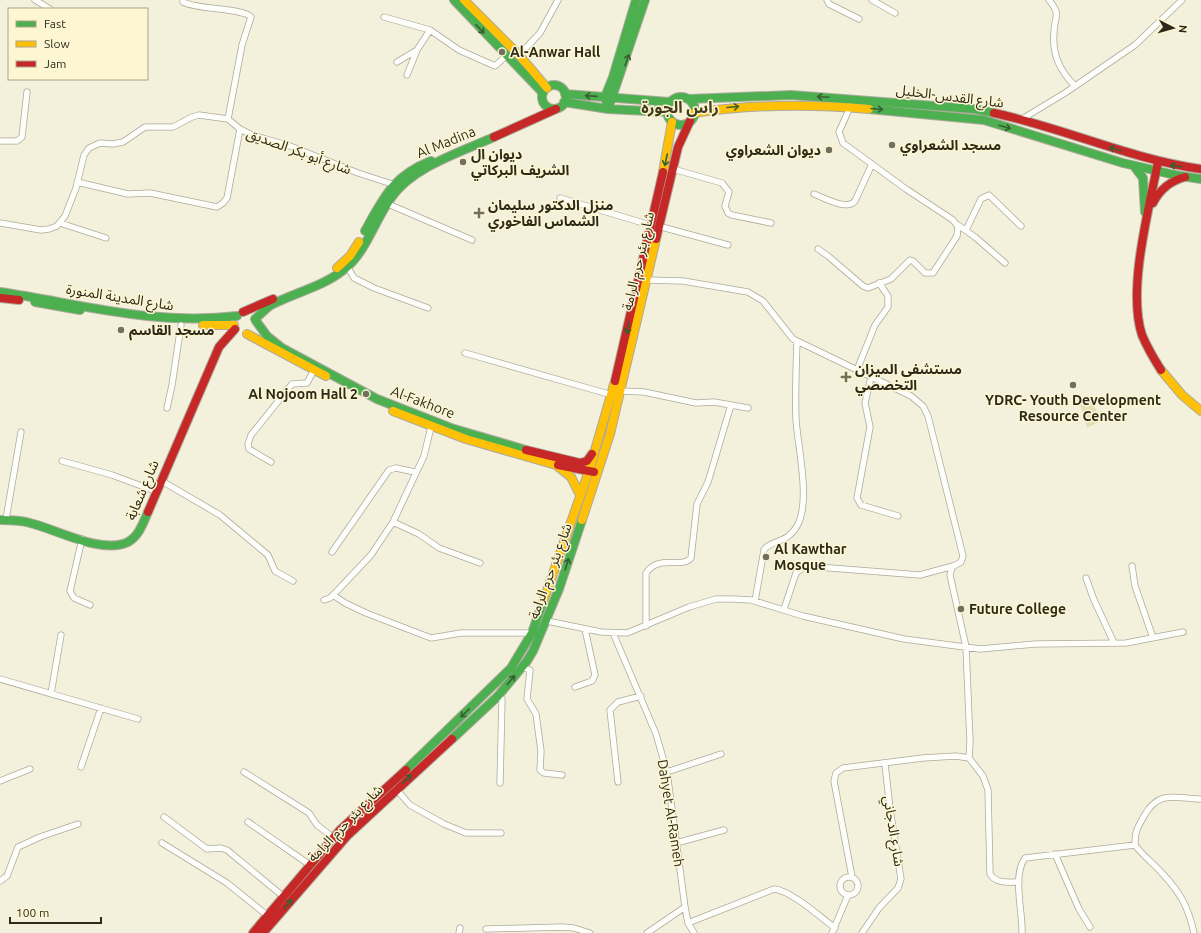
<svg xmlns="http://www.w3.org/2000/svg" width="1201" height="933" font-family="Ubuntu,'Noto Sans Arabic',sans-serif">
<rect width="100%" height="100%" fill="#f3f0dc"/>
<path fill="#e5ddb4" d="M1092,399L1100,421L1087,428L1080,404Z"/>
<g fill="none" stroke-linecap="round" stroke-linejoin="round">
<defs>
<path id="street" d="M35,0L50,9
M183,0V2C199,10 243,8 251,17L242,45L228,119
M827,0L829,4L859,19
M872,0L895,13
M1049,0C1062,16 1054,16 1054,32C1052,55 1060,71 1075,86
M384,17L430,30L417,50L407,75
M430,30L459,50L495,66L506,56
M519,55L540,33L558,0
M397,62L417,50
M1022,119L1065,93L1135,45L1182,0
M0,141H17L22,137L27,92
M673,169L722,183L729,192L725,206L728,213L732,215L771,223
M77,182L128,194L150,193L217,207L223,203L227,198L240,129
M814,194C825,198 847,211 855,201L872,164
M560,198L650,225
M388,204L472,240
M0,223L41,230L49,229L57,226L65,216L76,188L84,155L89,148L100,143L113,144L123,142L145,127H173L192,117L199,115L228,119L240,129L252,135L290,146L358,173L395,185
M60,223L106,238
M958,225L975,237L1005,263
M658,226L728,245
M966,230L981,199L989,195L1021,226
M818,249L828,256L863,286L868,288L891,279L910,260L913,261L925,273H933L957,236L958,227L953,220L906,189L843,143L839,132L850,107
M346,264L354,278L374,288L428,308
M647,280L683,281L748,292L763,301L793,339L911,396L923,406L928,416L963,556L961,562L952,567L950,575L966,647L970,742L969,758
M465,353L612,395
M857,370L875,325L888,307V296L879,283
M871,377L865,403L870,427L857,498L861,505L898,516
M621,391L644,392L696,403L714,402L748,408
M167,408L172,385L181,325
M62,461L112,475L155,491
M271,462L249,449L248,444L251,435L292,384L307,383L314,370
M160,480L220,515L268,555L275,571L293,581
M6,519L21,432
M393,522L419,534L439,548L480,563
M82,539L70,591L74,598L90,605
M332,552L389,470L396,468L415,472
M1132,566L1135,586L1153,638
M1086,578L1094,600L1114,643
M333,595L345,603L366,613L431,638L461,633H532
M324,600L330,598L338,590L371,555L393,522L424,456L431,427
M755,601L764,550C770,540 787,544 797,526C811,502 798,448 796,420C795,394 796,368 797,341
M784,609L796,573L805,566L920,575L953,566
M547,621L601,632L627,633L689,607L716,599H733L751,600L803,616L904,639L980,649L1035,644L1126,643L1183,632
M646,626V573C659,554 682,569 691,558L697,504L708,482L731,405
M613,633L656,734L667,772L685,907L647,933
M521,667L530,670L527,699L536,714L541,751L540,770L544,773L562,775
M0,679L138,719
M575,687L592,681L595,675L585,629
M51,694L61,635
M498,696L502,699L500,783
M81,767L101,708
M244,772L309,813L317,825L334,838
M667,772L721,754
M0,781L30,769
M618,782L610,710L618,702L641,696
M396,789L410,805L444,824L466,833H501
M164,817L207,849L221,848L227,850L284,897
M248,822L310,865
M162,843L227,883L268,916
M676,843L724,830
M1135,845C1135,831 1137,829 1144,816C1159,790 1174,798 1201,799
M1055,854L1079,909L1090,927
M840 886a9 9 0 1 1 18 0a9 9 0 1 1-18 0Z
M852,877L834,781L836,773L843,768L923,758L956,756L969,758L983,776L988,790L990,874C996,884 1009,882 1019,882
M0,881L7,876L18,847L40,837L78,824
M685,907L688,923L694,933
M688,923L774,889C792,891 820,917 835,928
M486,929L562,927L574,928L590,933
M459,933L460,928
M832,933L848,895
M862,933L879,908L898,888L901,879L890,809L885,764
M1022,933C1023,912 1012,876 1025,858L1135,845C1143,856 1152,862 1161,872C1180,892 1188,906 1194,933"/>
<path id="fast" d="M454,0L543,93
M542 97a12 12 0 1 1 24 0a12 12 0 1 1-24 0Z
M565,94L669,102
M667 111a14 14 0 1 1 28 0a14 14 0 1 1-28 0Z
M689,99L791,95L974,109L994,113
M564,102L608,109L667,112
M608,109L645,0
M608,109L605,97L613,77L636,0
M869,109L984,120L1123,163L1175,175L1201,179
M1134,166L1143,178L1145,212
M365,231C384,197 393,176 431,161
M0,292C81,304 154,326 237,316
M35,302L80,310
M255,319C260,315 265,309 271,305C296,292 326,286 347,267C366,251 376,218 391,198C412,167 461,152 494,137
M256,321L267,336L282,348L377,399L451,428L526,450
M0,520C11,520 20,520 30,523C56,529 102,555 128,542C139,536 143,523 148,512
M452,739L498,696L527,661L533,651L559,589L582,520
M406,770L511,668L532,633L543,602"/>
<path id="slow" d="M464,0L519,55L547,88
M694,113C752,104 810,104 869,109
M663,172L672,122
M337,268L350,256L359,242
M203,325H234
M247,334L326,376
M1161,370L1182,395L1201,411
M393,411L466,439L556,465L571,477L580,495
M582,520L610,434L656,239
M543,602L589,471L615,381"/>
<path id="jam" d="M994,113C1064,128 1130,159 1201,169
M494,137L556,109
M1158,162C1149,209 1127,290 1142,335C1147,347 1154,359 1161,370
M1153,203C1160,189 1170,181 1185,177
M656,239L678,147L690,121
M0,298L19,300
M243,312L273,299
M615,381L663,172
M526,450L580,463L587,461L592,454
M558,465L594,472
M148,512L219,347L235,329
M253,933L340,830L406,770
M263,933L348,835L452,739"/>
</defs>
<use href="#street" stroke="#adaa9b" stroke-width="7"/>
<use href="#fast" stroke="#adaa9b" stroke-width="10"/>
<use href="#slow" stroke="#adaa9b" stroke-width="10"/>
<use href="#jam" stroke="#adaa9b" stroke-width="10"/>
<use href="#street" stroke="#fdfdfa" stroke-width="5.5"/>
<use href="#fast" stroke="#4caf50" stroke-width="8"/>
<use href="#slow" stroke="#ffc107" stroke-width="8"/>
<use href="#jam" stroke="#c62828" stroke-width="8"/>
</g>
<defs><path id="oneway-shaft" d="M-6 0H5M1.5-3L5.5 0L1.5 3" fill="none" stroke-width="1.6" stroke-linecap="round" stroke-linejoin="round"/></defs>
<g stroke="#395f31">
<use href="#oneway-shaft" transform="translate(480 29) rotate(47)"/>
<use href="#oneway-shaft" transform="translate(627 60) rotate(-71)"/>
<use href="#oneway-shaft" transform="translate(591 96) rotate(-176)"/>
<use href="#oneway-shaft" transform="translate(823 97) rotate(-177)"/>
<use href="#oneway-shaft" transform="translate(733 107) rotate(-5)"/>
<use href="#oneway-shaft" transform="translate(877 109) rotate(5)"/>
<use href="#oneway-shaft" transform="translate(1005 127) rotate(17)"/>
<use href="#oneway-shaft" transform="translate(1115 149) rotate(-163)"/>
<use href="#oneway-shaft" transform="translate(666 160) rotate(102)"/>
<use href="#oneway-shaft" transform="translate(1176 166) rotate(-173)"/>
<use href="#oneway-shaft" transform="translate(628 328) rotate(102)"/>
<use href="#oneway-shaft" transform="translate(567 564) rotate(-72)"/>
<use href="#oneway-shaft" transform="translate(511 680) rotate(-50)"/>
<use href="#oneway-shaft" transform="translate(465 713) rotate(136)"/>
<use href="#oneway-shaft" transform="translate(407 779) rotate(-43)"/>
<use href="#oneway-shaft" transform="translate(288 904) rotate(-49)"/>
</g>
<g fill="#726f5f" stroke="#fdf6d2" stroke-width="1.5">
<circle cx="502" cy="52" r="4"/>
<circle cx="892" cy="145" r="4"/>
<circle cx="829" cy="150" r="4"/>
<circle cx="463" cy="162" r="4"/>
<path d="M477 207h4v4h4v4h-4v4h-4v-4h-4v-4h4z"/>
<circle cx="121" cy="330" r="4"/>
<path d="M844 371h4v4h4v4h-4v4h-4v-4h-4v-4h4z"/>
<circle cx="1073" cy="385" r="4"/>
<circle cx="366" cy="394" r="4"/>
<circle cx="766" cy="557" r="4"/>
<circle cx="961" cy="609" r="4"/>
</g>
<g text-anchor="middle" dominant-baseline="central" stroke-width="3" stroke-linejoin="round" paint-order="stroke">
<g font-size="14" font-weight="bold" fill="#2d2a1c" stroke="#fdf6d2" text-anchor="start">
<text x="510" y="52">Al-Anwar Hall</text>
<text x="900" y="145">مسجد الشعراوي</text>
<text x="821" y="150" text-anchor="end">ديوان الشعراوي</text>
<text x="471" y="154">ديوان ال<tspan x="471" dy="16">الشريف البركاتي</tspan></text>
<text x="488" y="205">منزل الدكتور سليمان<tspan x="488" dy="16">الشماس الفاخوري</tspan></text>
<text x="129" y="330">مسجد القاسم</text>
<text x="855" y="369">مستشفى الميزان<tspan x="855" dy="16">التخصصي</tspan></text>
<text x="358" y="394" text-anchor="end">Al Nojoom Hall 2</text>
<text x="1073" y="400" text-anchor="middle">YDRC- Youth Development<tspan x="1073" dy="16">Resource Center</tspan></text>
<text x="774" y="549">Al Kawthar<tspan x="774" dy="16">Mosque</tspan></text>
<text x="969" y="609">Future College</text>
</g>
<g font-size="14" fill="#2d2a1c" stroke="#fdf6d2">
<text transform="translate(950 96) rotate(7)">شارع القدس-الخليل</text>
<text transform="translate(446 142) rotate(-22)">Al Madina</text>
<text transform="translate(299 151) rotate(20)">شارع أبو بكر الصديق</text>
<text transform="translate(638 261) rotate(-77)">شارع بئر حرم الرامة</text>
<text transform="translate(120 297) rotate(9)">شارع المدينة المنورة</text>
<text transform="translate(423 402) rotate(21)">Al-Fakhore</text>
<text transform="translate(142 490) rotate(-67)">شارع شعابة</text>
<text transform="translate(550 571) rotate(-70)">شارع بئر حرم الرامة</text>
<text transform="translate(671 813) rotate(81)">Dahyet Al-Rameh</text>
<text transform="translate(345 823) rotate(-46)">شارع بئر حرم الرامة</text>
<text transform="translate(894 831) rotate(81)">شارع الدجاني</text>
</g>
<g font-size="16" font-weight="bold" fill="#413a1c" stroke="#fdf6d2">
<text x="680" y="107">راس الجورة</text>
</g>
</g>
<rect x="8" y="8" width="140" height="72" fill="#fdf6d2" stroke="#aaa489"/>
<rect x="16" y="21" width="20" height="6" fill="#4caf50" stroke="#aaa489"/>
<text x="44" y="28" font-size="12" fill="#2d2a1c">Fast</text>
<rect x="16" y="41" width="20" height="6" fill="#ffc107" stroke="#aaa489"/>
<text x="44" y="48" font-size="12" fill="#2d2a1c">Slow</text>
<rect x="16" y="61" width="20" height="6" fill="#c62828" stroke="#aaa489"/>
<text x="44" y="68" font-size="12" fill="#2d2a1c">Jam</text>
<g transform="translate(1173 28) rotate(96)" stroke="#fdf6d2" stroke-width="3" paint-order="stroke">
<path d="M0-3L7 15L0 10L-7 15Z" fill="#2d2a1c"/>
<text y="-6" font-size="11" font-weight="bold" text-anchor="middle" fill="#2d2a1c">N</text>
</g>
<path d="M10 917v6h91v-6" fill="none" stroke="#2d2a1c" stroke-width="2"/>
<text x="16" y="917" font-size="12" fill="#2d2a1c" stroke="#fdf6d2" stroke-width="3" paint-order="stroke">100 m</text>
</svg>
